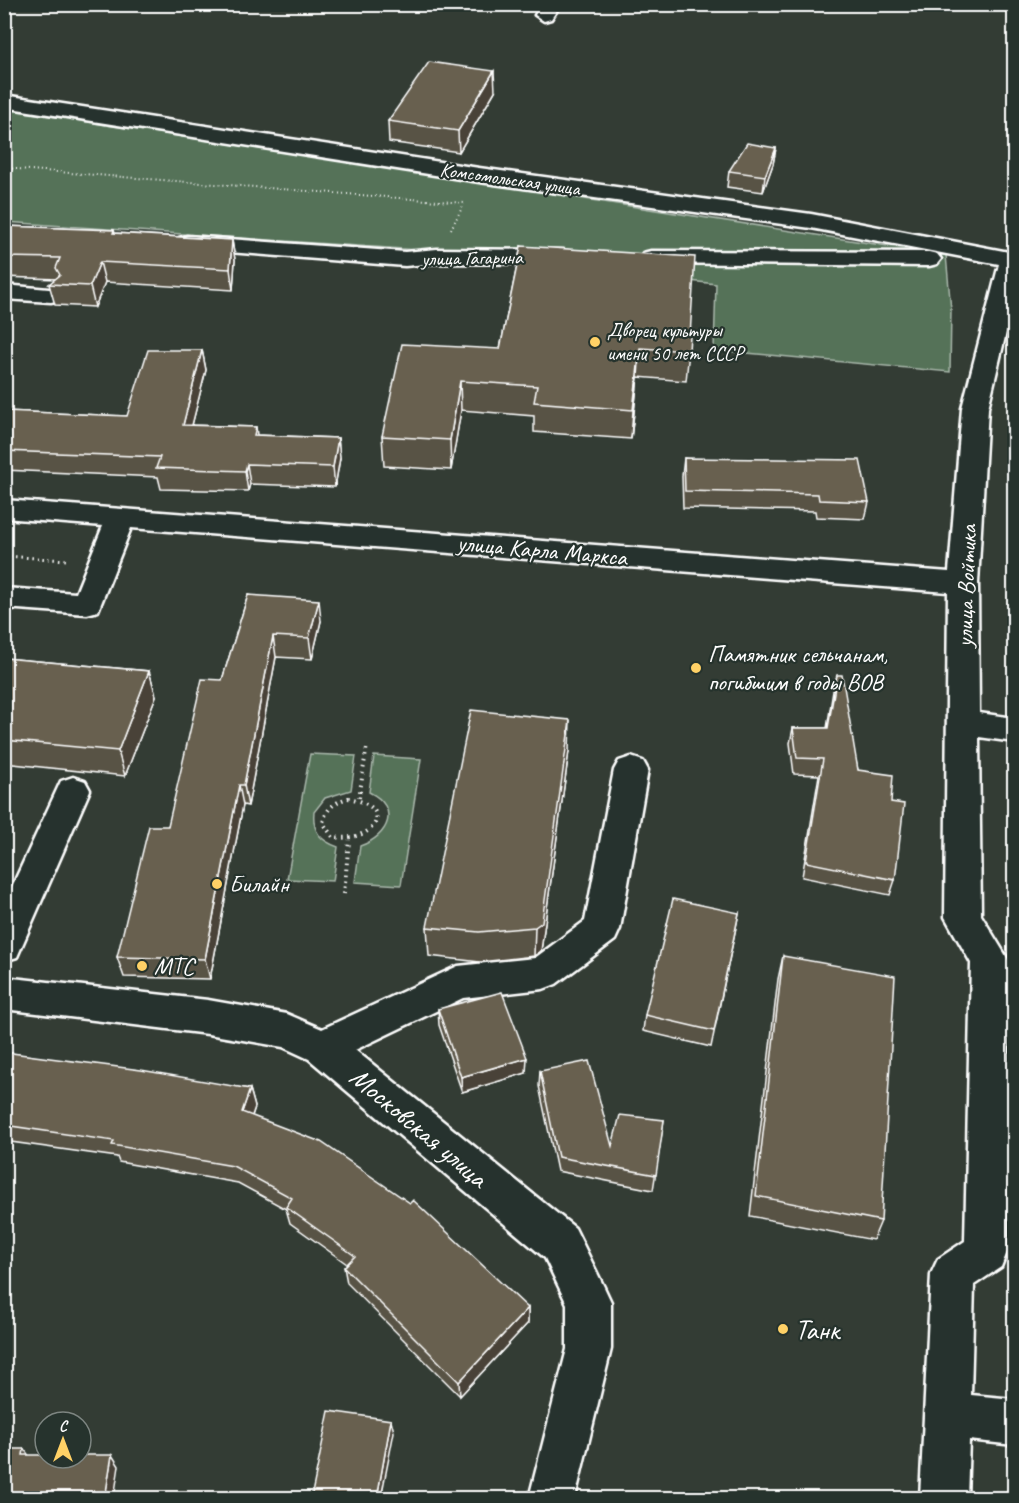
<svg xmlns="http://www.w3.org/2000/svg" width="1019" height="1503" font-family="Caveat,sans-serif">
<rect width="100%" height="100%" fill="#333c34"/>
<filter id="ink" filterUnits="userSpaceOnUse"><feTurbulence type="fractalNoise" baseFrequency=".0167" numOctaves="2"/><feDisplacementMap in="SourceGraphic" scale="12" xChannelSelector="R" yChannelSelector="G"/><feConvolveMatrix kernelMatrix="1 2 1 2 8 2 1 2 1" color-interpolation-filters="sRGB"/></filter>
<g filter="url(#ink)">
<path fill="#557259" stroke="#aab8ac" stroke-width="1.5" d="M4,109L946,255L951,310L950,372L714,350L716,284L418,250L5,222Z
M310,754L356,756L351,790L325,798L314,812C312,832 321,841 338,847L333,881L287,879Z
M374,756L421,759L401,885L355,882L360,846C389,836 401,808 369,792Z"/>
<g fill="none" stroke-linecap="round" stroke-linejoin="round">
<defs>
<path id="minor" d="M542,4H561L551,19L544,21L535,15Z
M4,95L479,168L811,214L1014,253V299L988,408L978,583L979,713L1014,718V742L979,737L981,915L1009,961L1007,1252L1001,1267L974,1285L971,1395L1014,1399V1445L969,1440L967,1498H920L931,1274L938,1259L965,1241L971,963L945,917L948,592L131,528L98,611L87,614L4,608V588L76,593L103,526L4,518V500L949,572L962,408L999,264L811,228L479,182L4,107Z
M187,236L405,252L437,249L563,250L571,252L575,257L571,262L563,264L437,263L405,266L179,248L175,243L179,238Z
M651,251L929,252L937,254L941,259L937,264L929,266L643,263L639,258L643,253Z
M4,285L60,290L63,295L60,300L51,302L4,299Z
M631,757L643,761L648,770L620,929L615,940L556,984L543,989L463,998L355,1050L575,1228L604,1287L611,1302V1349L575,1498H529L567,1349V1304L545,1258L309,1059L283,1047L208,1034L4,1009V977L208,1000L287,1014L322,1029L458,966L535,958L585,921L614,770L619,761Z
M73,777L85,781L90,790L17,957L4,961V904L61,781Z"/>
</defs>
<use href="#minor" stroke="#fff" stroke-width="5"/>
<path stroke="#fff" stroke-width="2" stroke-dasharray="1 3" stroke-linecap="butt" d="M4,168L465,203
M451,229L464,204"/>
<path stroke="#fff" stroke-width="3" stroke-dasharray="1.5 4" stroke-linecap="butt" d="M4,556L67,560"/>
<path stroke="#fff" stroke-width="4" stroke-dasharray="1.5 4.5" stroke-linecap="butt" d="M348,798C398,807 375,843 333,837L323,823C326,809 334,802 348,798Z
M359,798L367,745
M344,894L349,840"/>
<use href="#minor" fill="#26332d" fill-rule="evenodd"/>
</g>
<path fill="#595345" stroke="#fff" stroke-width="1.5" d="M495,91L459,152L389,142L388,121Z
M776,148L773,164L763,192L727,187L729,171Z
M4,226L114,230L115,233L232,240L235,260L233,290L105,282L95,307L55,305L49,284L56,279L4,277Z
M521,246L689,351L686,381L638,377L631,439L534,432V416L461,410L451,470L384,466L382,436L500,349Z
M202,350L206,370L192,425L256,427L257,435L338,438L340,458L335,487L250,484L248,491L161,489L158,477L4,470V411L127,416Z
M684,458L869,502L865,519L816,517L815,511L683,508L682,476Z
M248,595L321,621L312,659L276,657L248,806L243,805L210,979L124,977L117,957L168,826L222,680Z
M4,658L149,671L156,696L125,776L4,763Z
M837,675L858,770L891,802L895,880L890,895L802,877L819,775L794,774L790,743L793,728H827L833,691Z
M569,751L541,951L534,956L480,962L429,956L427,927Z
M739,913L711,1047L643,1031L645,1015Z
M783,956L881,1221L873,1240L750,1216L778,979Z
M438,1009L526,1073L462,1092L439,1025Z
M4,1052L250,1089L255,1107L252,1116L528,1308V1323L460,1396L347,1283L344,1267L347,1264L290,1223L286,1209L238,1183L119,1162L117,1157L4,1141Z
M540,1071L612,1146L664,1120L653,1190L557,1171L539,1086Z"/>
<path fill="#484338" stroke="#fff" stroke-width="1.5" d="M494,71L495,91L459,152L458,131Z
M776,148L773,164L763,192L765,176Z
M232,240L235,260L233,290L230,269Z
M100,262L105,282L95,307L90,286Z
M640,348L638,377L631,439L633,410Z
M202,350L206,370L187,445L183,425Z
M460,381L461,410L451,470L450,440Z
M338,438L340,458L335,487L333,467Z
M247,464L250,484L248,491L245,471Z
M319,600L321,621L312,659L309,638Z
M273,636L276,657L248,806L244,785Z
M149,671L156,696L125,776L118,751Z
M570,720L569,751L541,951L534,956L535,927Z
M239,785L243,805L210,979L205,959Z
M527,1058L526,1073L462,1092L461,1077Z
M250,1089L255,1107L247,1130L242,1112Z
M528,1308V1323L460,1396L459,1382Z
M391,1420L394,1432L381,1498H377Z
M24,1449L33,1461L23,1455Z
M112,1455L119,1466L114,1498H105Z"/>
<path fill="#676050" stroke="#fff" stroke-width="1.5" d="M429,62L494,71L458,131L388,121Z
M747,143L776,148L765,176L729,171Z
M4,226L114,230L113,233L232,240L230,269L100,262L90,286L49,284L60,275L56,268L60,258L4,257Z
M521,246L695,257L689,351L640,348L633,410L534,402L537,386L460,381L450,440L382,436L402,344L500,349Z
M148,350H202L183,425L256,427L254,435L338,438L333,467L247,464L245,471L156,468L160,457L4,451V411L127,416Z
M684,458L860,460L869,502L819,500L818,494L685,491Z
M248,595L319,600L309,638L273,636L244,785H239L205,959L117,957L149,826H168L202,679L222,680Z
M4,658L149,671L118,751L4,740Z
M837,675H842L858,770L893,775L891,802L904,804L895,880L806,862L823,759L797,758L793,728H828Z
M471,710L570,720L542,922L535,927L479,932L427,927Z
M673,899L739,913L714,1031L645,1015Z
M783,956L895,976L881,1221L756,1196Z
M502,992L527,1058L461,1077L438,1009Z
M4,1052L141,1070L250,1089L242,1112L321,1142L410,1203L413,1200L528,1308L459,1382L344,1267L355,1256L286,1207L292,1198L233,1166L112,1145L114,1141L4,1125Z
M589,1061L612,1146L620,1115L664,1120L656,1175L558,1157L540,1071Z
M329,1411L391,1420L377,1498H311Z
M4,1449H24L23,1455H45V1458H81V1455H112L105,1498H4Z"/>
</g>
<g fill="#ffd166" stroke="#26332d" stroke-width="2">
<circle cx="595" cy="342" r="6"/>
<circle cx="696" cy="668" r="6"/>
<circle cx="217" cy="884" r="6"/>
<circle cx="142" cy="966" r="6"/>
<circle cx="783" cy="1329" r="6"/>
</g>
<g text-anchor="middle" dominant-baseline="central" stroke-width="4.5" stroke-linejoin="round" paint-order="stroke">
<g font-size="20" fill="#fff" stroke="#26332d">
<text transform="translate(510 179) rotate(8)">Комсомольская улица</text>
<text transform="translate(472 258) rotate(-1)">улица Гагарина</text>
</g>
<g font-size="20" fill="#fff" stroke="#26332d" text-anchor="start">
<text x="607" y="330">Дворец культуры<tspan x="607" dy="23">имени 50 лет СССР</tspan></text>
</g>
<g font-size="24" fill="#fff" stroke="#26332d">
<text transform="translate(542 550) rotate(5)">улица Карла Маркса</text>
<text transform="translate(966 586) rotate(-88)">улица Войтика</text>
</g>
<g font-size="24" fill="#fff" stroke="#26332d" text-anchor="start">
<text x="708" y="654">Памятник сельчанам,<tspan x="708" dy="28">погибшим в годы ВОВ</tspan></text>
<text x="229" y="884">Билайн</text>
<text x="154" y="966">МТС</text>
</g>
<g font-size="28" fill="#fff" stroke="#26332d">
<text transform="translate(419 1127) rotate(40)">Московская улица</text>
</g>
<g font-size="28" fill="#fff" stroke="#26332d" text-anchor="start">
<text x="795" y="1329">Танк</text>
</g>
</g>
<rect width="1019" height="1503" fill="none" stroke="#26332d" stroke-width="24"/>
<rect x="12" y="12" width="995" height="1479" fill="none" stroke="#fff" stroke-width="2" filter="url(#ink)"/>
<g transform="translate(63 1440)"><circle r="28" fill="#26332d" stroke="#7d8581" stroke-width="1.5"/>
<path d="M0-4.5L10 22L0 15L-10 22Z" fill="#ffd166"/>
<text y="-9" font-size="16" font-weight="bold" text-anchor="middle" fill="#ffffff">С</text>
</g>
</svg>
